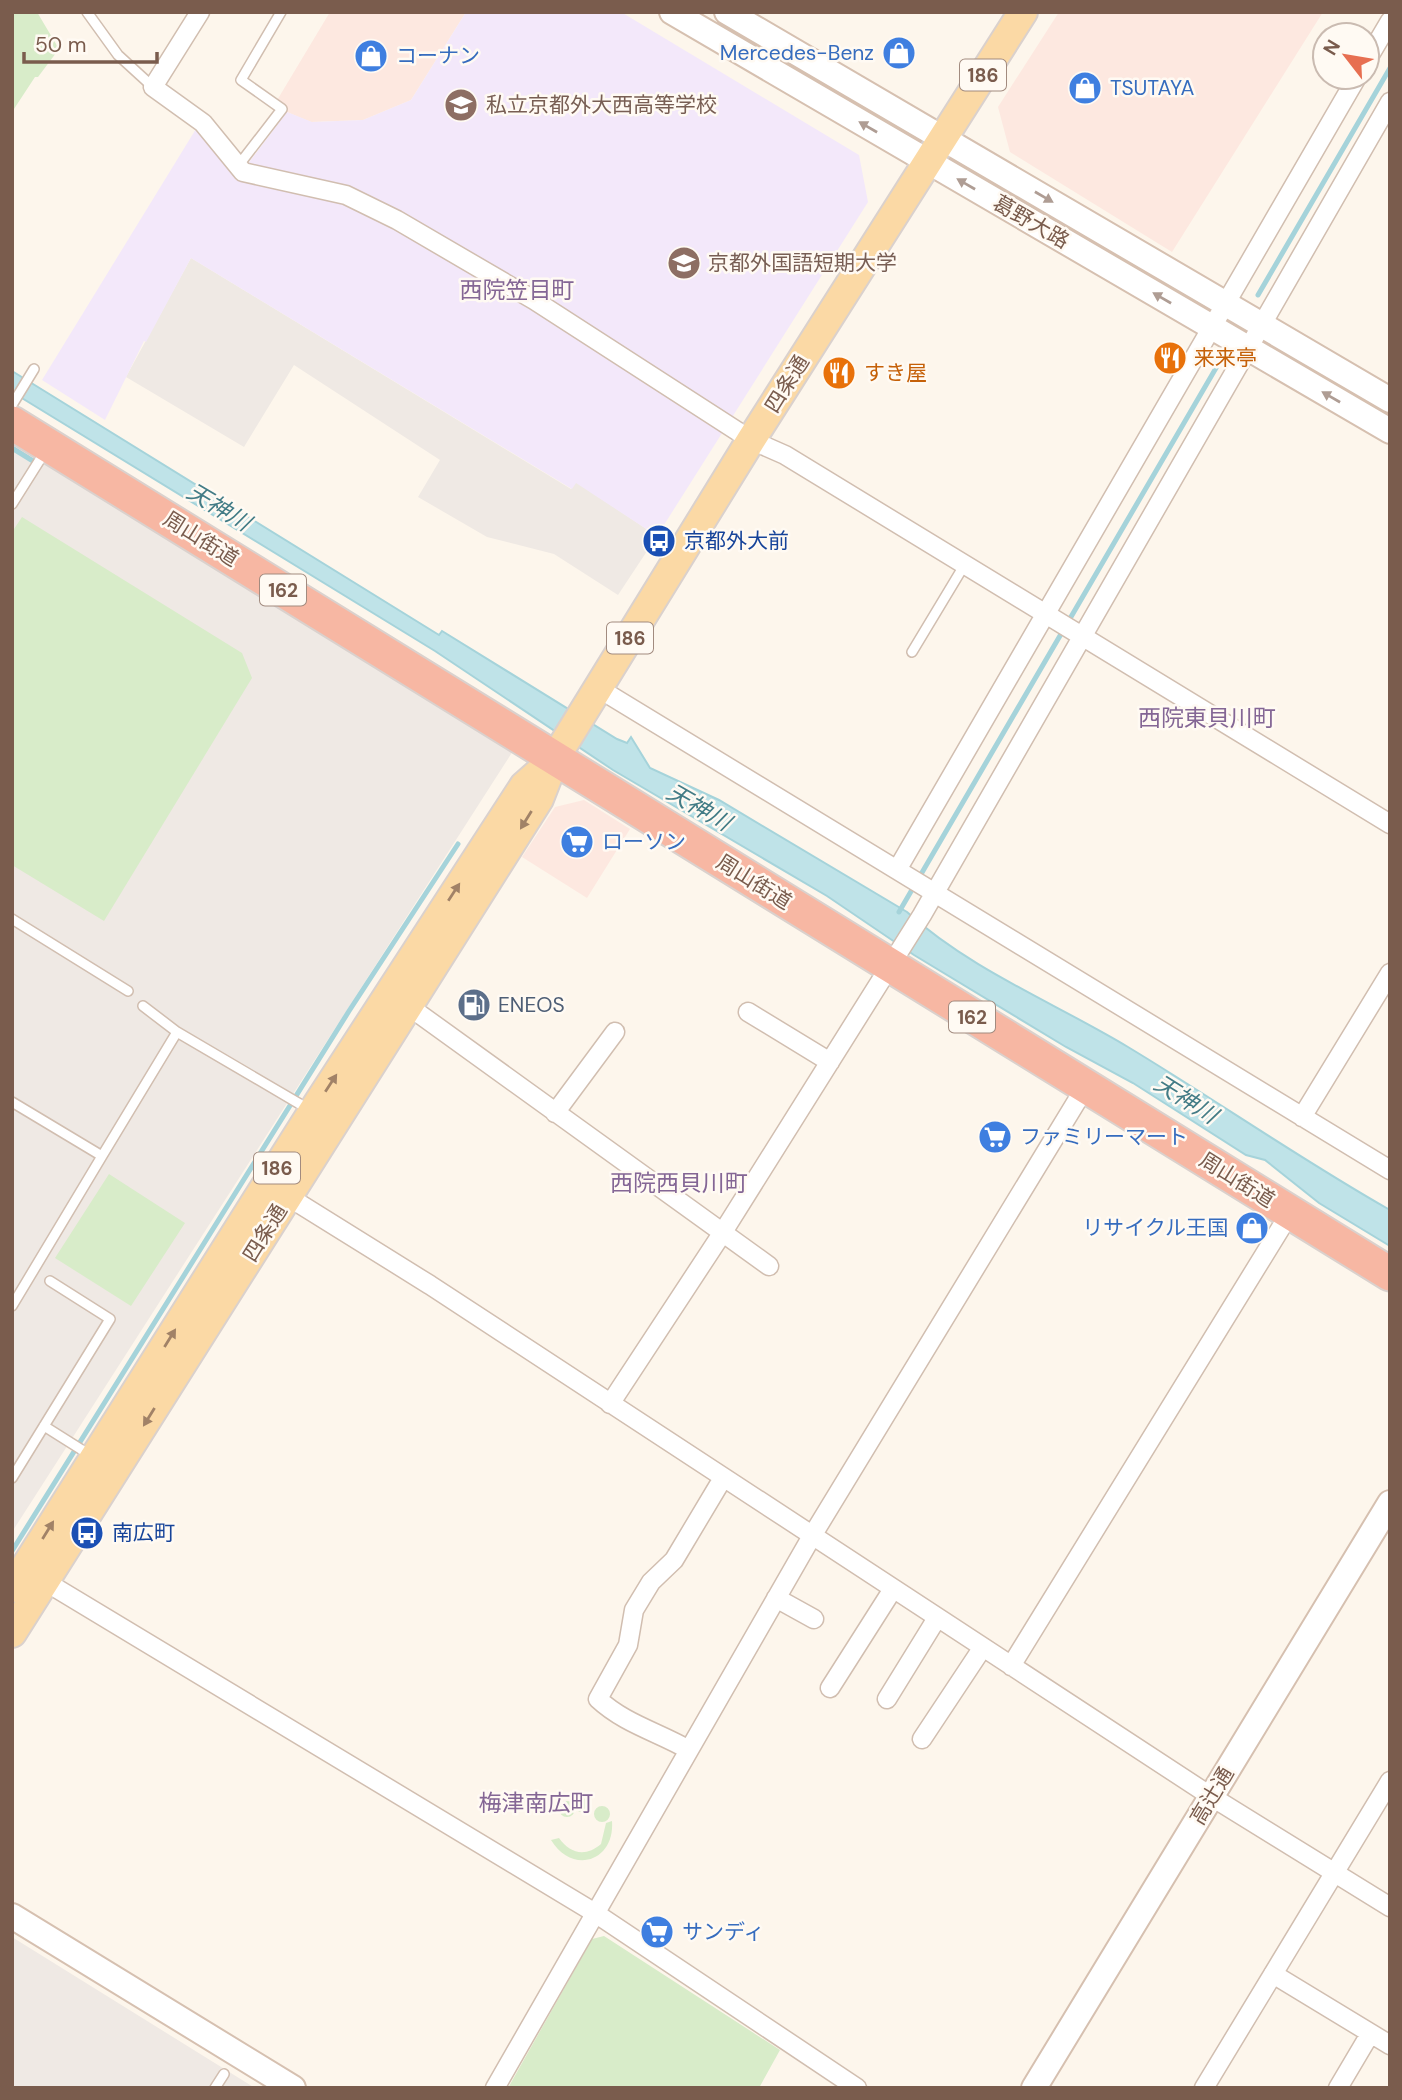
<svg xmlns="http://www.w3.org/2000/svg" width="1402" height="2100" font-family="'DM Sans','Noto Sans JP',sans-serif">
<rect width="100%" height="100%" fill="#fdf6ec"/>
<path fill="#fde8e0" d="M330,12H466L411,100L363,120L311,122L287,112L276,102Z
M1059,12H1323L1172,252L1010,152L998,107Z
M584,800L630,829L587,898L522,857L555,807Z"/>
<path fill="#efe9e4" d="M191,258L571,489L576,482L657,536L618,595L554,554L487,537L418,497L440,460L294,365L244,447L126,377Z
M12,443L513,751L12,1532Z
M12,1937L255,2088H12Z"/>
<path fill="#f3e8fa" d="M466,12H621L859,155L868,202L657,536L576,483L572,489L191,258L146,342L144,341L105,420L42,380L199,124L247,165L287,112L312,122L363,120L411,100Z"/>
<path fill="#d8ecc9" d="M12,12H37L59,49L38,77H35L12,112Z
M22,517L242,653L252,678L104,921L12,865V532Z
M109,1174L185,1223L131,1306L55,1258Z
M574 1804a8 8 0 1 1 16 0a8 8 0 1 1-16 0Z
M559 1809a8 8 0 1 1 16 0a8 8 0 1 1-16 0Z
M594 1814a8 8 0 1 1 16 0a8 8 0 1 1-16 0Z
M612,1821C615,1862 572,1875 551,1840L559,1838C570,1854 586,1857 601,1844L606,1823Z
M604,1936L780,2050L759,2088H508L592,1939Z"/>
<path fill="#bfe3e8" stroke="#a5d3da" stroke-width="2" d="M12,371L439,635L442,631L617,739L627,743L631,737L650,768L719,800L907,912C971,970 1055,1003 1128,1047C1216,1100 1300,1159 1390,1210V1246L1319,1203L1265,1160L1246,1155L1133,1083L1066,1047L914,955L827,896L613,770L435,651L12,392Z"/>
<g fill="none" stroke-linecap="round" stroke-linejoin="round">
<path stroke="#a5d3da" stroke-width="5" d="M1258,295L1390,68
M12,448L33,461
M899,912L1216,368
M12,1551L349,1011L458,844"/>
<defs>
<path id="lane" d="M87,12L118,55L153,87
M238,166L282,109L241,80L281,12
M12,405L34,369
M12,504L46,450
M912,652L965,564
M12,919L128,991
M143,1006L177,1032
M12,1102L102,1156L12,1306
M102,1156L177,1032L310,1110
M44,1426L90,1455
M12,1478L110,1319L50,1281
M215,2088L224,2074"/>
<path id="street" d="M200,12L153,87L203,123L243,172L346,195L397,220L534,300L751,440L785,455L1390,824
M1367,60L1390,21
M598,688L1390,1170
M897,870L1357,77
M400,1000L769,1266
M748,1012L830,1062
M555,1113L615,1032
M1302,1117L1390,973
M279,1191L430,1285L1212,1797L1390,1907
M610,1404L723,1232L922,915L1390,102
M36,1576L595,1913L857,2088
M776,1598L814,1619
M1011,1666L1290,1213
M830,1688L893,1589
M887,1699L937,1618
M922,1739L983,1647
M689,1750C658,1732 625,1724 598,1699L628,1645L634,1610L651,1582L674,1560L723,1478
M1273,1974L1390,2045
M495,2088L812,1536L1086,1086
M1204,2088L1390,1781
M1338,2088L1370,2034"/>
<path id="secondary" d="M672,12L1390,431
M727,12L1390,400
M12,1916L293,2088
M1034,2088L1390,1503"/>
<path id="primary" d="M12,1588L313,1111L524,786L551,762
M12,1633L539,799L555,758L751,440L1023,12"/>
<path id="highway" d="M12,423L1390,1274"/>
</defs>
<use href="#lane" stroke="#d1beb0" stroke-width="12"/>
<use href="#street" stroke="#d1beb0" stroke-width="21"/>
<use href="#secondary" stroke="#d6c0b0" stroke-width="28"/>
<use href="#primary" stroke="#dad1cd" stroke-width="32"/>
<use href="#highway" stroke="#dad1cd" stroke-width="37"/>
<use href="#lane" stroke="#fff" stroke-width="9"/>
<use href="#street" stroke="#fff" stroke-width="18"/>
<use href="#secondary" stroke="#fff" stroke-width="24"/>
<use href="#primary" stroke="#fbd9a5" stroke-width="28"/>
<use href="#highway" stroke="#f7b7a3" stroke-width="33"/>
</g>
<defs><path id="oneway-solid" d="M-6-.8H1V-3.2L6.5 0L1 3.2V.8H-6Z" transform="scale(1.75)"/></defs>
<g fill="#af9d94">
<use href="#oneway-solid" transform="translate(868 127) rotate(-150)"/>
<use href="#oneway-solid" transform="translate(966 184) rotate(-150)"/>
<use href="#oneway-solid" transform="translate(1044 197) rotate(30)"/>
<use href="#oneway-solid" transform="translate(1162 298) rotate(-150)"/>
<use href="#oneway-solid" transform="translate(1331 397) rotate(-150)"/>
</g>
<g fill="#a18267">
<use href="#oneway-solid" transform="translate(526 820) rotate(122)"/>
<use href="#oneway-solid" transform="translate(454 892) rotate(-57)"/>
<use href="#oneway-solid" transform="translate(331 1083) rotate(-57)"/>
<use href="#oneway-solid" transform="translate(170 1338) rotate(-58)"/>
<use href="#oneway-solid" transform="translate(149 1417) rotate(122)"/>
<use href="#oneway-solid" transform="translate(48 1530) rotate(-58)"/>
</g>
<defs>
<symbol id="shop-disc" viewBox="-11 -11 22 22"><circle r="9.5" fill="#3f7fe0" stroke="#fffaf3"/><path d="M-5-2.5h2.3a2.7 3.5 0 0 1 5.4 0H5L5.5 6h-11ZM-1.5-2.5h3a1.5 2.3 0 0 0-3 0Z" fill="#fff"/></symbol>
<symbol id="school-disc" viewBox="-11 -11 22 22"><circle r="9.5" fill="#8d6e63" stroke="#fffaf3"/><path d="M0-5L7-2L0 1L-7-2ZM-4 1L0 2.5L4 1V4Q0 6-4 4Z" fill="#fff"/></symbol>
<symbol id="university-disc" viewBox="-11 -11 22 22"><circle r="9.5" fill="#8d6e63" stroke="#fffaf3"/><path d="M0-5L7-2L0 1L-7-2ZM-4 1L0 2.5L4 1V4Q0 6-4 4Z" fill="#fff"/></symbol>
<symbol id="restaurant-disc" viewBox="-11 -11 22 22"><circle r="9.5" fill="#e8710a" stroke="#fffaf3"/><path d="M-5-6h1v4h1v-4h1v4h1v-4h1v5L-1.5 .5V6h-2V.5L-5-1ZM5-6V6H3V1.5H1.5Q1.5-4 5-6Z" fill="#fff"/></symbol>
<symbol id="bus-disc" viewBox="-11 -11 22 22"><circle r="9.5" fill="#1a4fb4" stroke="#fffaf3"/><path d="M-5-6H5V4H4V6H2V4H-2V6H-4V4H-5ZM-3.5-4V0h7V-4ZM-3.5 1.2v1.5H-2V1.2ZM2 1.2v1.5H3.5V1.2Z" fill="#fff"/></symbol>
<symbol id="supermarket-disc" viewBox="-11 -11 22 22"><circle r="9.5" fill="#3f7fe0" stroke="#fffaf3"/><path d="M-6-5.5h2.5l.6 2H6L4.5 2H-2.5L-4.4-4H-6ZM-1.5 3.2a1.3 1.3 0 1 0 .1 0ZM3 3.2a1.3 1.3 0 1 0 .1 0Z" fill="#fff"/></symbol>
<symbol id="fuel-disc" viewBox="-11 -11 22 22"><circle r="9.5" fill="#5c6f8a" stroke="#fffaf3"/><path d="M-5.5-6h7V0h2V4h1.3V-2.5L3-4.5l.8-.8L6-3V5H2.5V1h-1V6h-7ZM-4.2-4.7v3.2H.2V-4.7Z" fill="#fff"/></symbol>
</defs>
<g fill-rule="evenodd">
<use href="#shop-disc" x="880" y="34" width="38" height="38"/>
<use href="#shop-disc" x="352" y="37" width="38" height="38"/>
<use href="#shop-disc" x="1066" y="69" width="38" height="38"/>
<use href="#school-disc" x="442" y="86" width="38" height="38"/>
<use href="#university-disc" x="665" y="244" width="38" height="38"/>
<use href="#restaurant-disc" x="1151" y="339" width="38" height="38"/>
<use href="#restaurant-disc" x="820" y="354" width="38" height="38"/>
<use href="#bus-disc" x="640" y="522" width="38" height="38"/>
<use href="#supermarket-disc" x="558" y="823" width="38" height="38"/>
<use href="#fuel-disc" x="455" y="986" width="38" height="38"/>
<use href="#supermarket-disc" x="976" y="1118" width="38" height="38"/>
<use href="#shop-disc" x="1233" y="1209" width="38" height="38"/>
<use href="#bus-disc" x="68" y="1514" width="38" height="38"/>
<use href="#supermarket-disc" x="638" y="1913" width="38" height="38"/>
</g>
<g text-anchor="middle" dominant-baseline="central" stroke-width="5" stroke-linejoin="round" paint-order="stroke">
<g fill="#fffaf3" stroke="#a28b7f" stroke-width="2">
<rect x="960" y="59.5" width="46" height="31" rx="5"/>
<rect x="260" y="574.5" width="46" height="31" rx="5"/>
<rect x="607" y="622.5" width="46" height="31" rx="5"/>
<rect x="949" y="1001.5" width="46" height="31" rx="5"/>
<rect x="254" y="1152.5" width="46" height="31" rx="5"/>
</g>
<g font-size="19" font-weight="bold" fill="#7a5c4d">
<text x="983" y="75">186</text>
<text x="283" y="590">162</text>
<text x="630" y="638">186</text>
<text x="972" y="1017">162</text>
<text x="277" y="1168">186</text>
</g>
<g font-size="21" fill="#366cbe" stroke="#fffaf3" text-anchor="start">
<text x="874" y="53" text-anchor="end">Mercedes-Benz</text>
<text x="396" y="56">コーナン</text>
<text x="1110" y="88">TSUTAYA</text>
<text x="602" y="842">ローソン</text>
<text x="1020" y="1137">ファミリーマート</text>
<text x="1228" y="1228" text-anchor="end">リサイクル王国</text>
<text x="682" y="1932">サンディ</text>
</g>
<g font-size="21" fill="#785e54" stroke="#fffaf3" text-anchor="start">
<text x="486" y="105">私立京都外大西高等学校</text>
<text x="708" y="263">京都外国語短期大学</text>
</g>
<g font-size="21" fill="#7a5c4d" stroke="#fffaf3">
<text transform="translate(1031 222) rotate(30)">葛野大路</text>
<text transform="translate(787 384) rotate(-58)">四条通</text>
<text transform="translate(201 539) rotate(32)">周山街道</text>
<text transform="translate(754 882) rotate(32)">周山街道</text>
<text transform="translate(1237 1180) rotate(32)">周山街道</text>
<text transform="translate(265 1233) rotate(-58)">四条通</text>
<text transform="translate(1212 1796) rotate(-59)">高辻通</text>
</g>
<g font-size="21" fill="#c56008" stroke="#fffaf3" text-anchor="start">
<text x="1194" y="358">来来亭</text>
<text x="864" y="373">すき屋</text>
</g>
<g font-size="21" fill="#164399" stroke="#fffaf3" text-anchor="start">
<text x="684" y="541">京都外大前</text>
<text x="112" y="1533">南広町</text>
</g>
<g font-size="21" fill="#4e5e75" stroke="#fffaf3" text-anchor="start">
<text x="498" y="1005">ENEOS</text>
</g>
<g font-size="23" fill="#846695" stroke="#fffaf3">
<text x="517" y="290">西院笠目町</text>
<text x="1207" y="718">西院東貝川町</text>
<text x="679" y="1183">西院西貝川町</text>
<text x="536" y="1803">梅津南広町</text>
</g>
<g font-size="23" font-style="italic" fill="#437c86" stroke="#fffaf3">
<text transform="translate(219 507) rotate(31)">天神川</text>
<text transform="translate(699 807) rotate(30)">天神川</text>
<text transform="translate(1186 1099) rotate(32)">天神川</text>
</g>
</g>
<rect width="1402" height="2100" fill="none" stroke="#7a5c4d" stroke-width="28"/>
<g transform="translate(1346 56) rotate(301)"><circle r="33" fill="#fffaf3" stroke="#cabbb1" stroke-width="2"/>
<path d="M0-5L12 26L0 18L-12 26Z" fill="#e76f51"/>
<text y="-10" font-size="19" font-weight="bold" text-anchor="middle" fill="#7a5c4d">N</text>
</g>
<path d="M24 52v10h133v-10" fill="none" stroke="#7a5c4d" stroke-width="3.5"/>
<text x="35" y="52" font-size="21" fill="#7a5c4d" stroke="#fffaf3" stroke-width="5" paint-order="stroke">50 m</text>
</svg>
